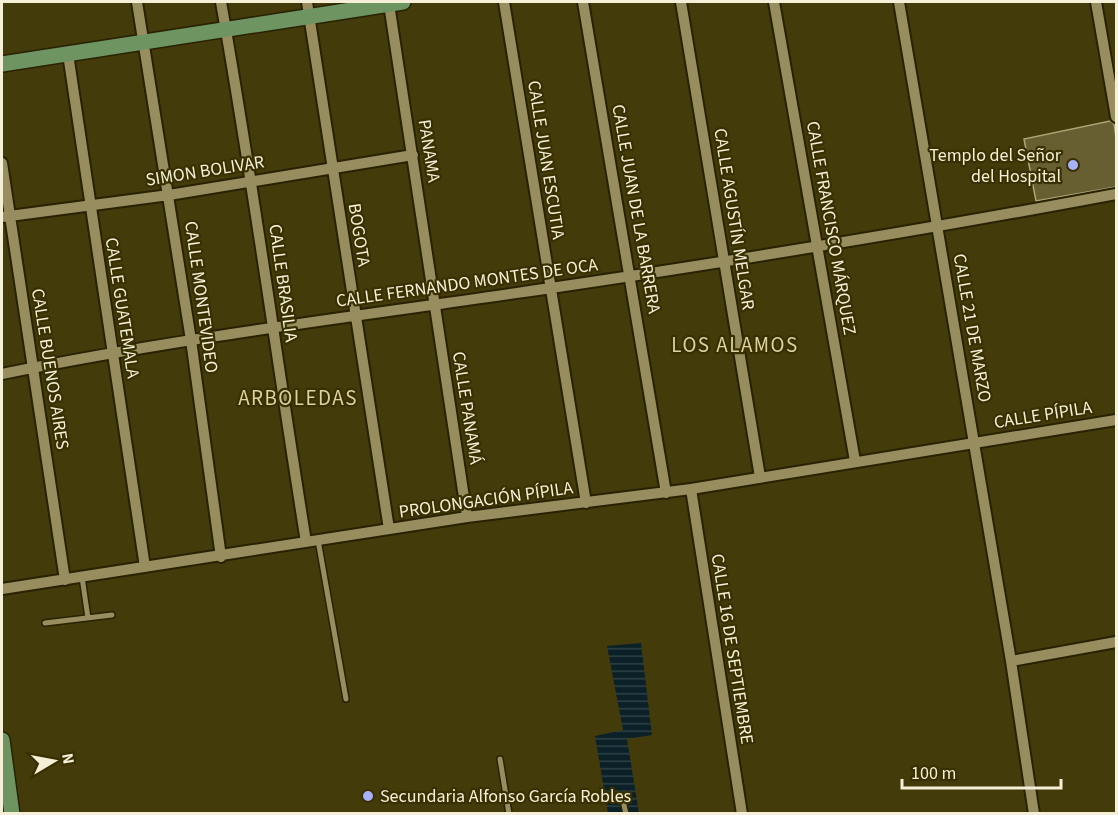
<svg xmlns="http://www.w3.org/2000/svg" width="1118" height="815" font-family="'Source Sans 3',sans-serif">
<defs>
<pattern id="water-rules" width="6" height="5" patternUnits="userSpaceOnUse" patternTransform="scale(1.5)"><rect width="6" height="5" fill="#0b2127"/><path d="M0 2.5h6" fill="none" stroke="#2f4246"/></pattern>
</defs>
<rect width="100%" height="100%" fill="#443b0a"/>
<path fill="url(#water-rules)" d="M641,643L652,735L627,739L639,813H608L595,736L623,730L607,646Z"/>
<path fill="#675e31" stroke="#aea575" stroke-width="1.5" d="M1110,121L1114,124L1116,138V187L1036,201L1024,139Z"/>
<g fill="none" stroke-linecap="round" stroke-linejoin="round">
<defs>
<path id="service" d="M318,540L346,699
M82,577L88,618
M45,623L112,615
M500,759L509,814
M624,805L626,814"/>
<path id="minor" d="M137,2L191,340L221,557
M221,2C253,181 277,362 306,542
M307,2L389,529
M504,2L586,503
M583,2L666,493
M681,2L760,477
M774,2L855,461
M899,2L1011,661L1034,814
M1096,2L1116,117
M389,4L467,517
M68,54L145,567
M2,163L65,580
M2,217L169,195L413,155
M2,374C183,337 368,315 551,288C740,260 929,229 1116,194
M691,489L742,814
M2,589L467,517L691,489L1116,420
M1011,661L1116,642"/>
<path id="secondary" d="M2,64L403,2
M2,740L12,814"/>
</defs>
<use href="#service" stroke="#282200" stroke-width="8"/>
<use href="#minor" stroke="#282200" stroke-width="14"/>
<use href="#secondary" stroke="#282200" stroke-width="18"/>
<use href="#service" stroke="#978d5f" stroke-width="5"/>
<use href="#minor" stroke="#978d5f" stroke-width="10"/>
<use href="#secondary" stroke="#6e9462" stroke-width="15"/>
</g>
<g fill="#a7b1fc" stroke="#393000" stroke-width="2">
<circle cx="1073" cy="165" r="6"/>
<circle cx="368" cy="796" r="6"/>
</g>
<g text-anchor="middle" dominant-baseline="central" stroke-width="4.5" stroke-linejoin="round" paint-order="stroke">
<g font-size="18" fill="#f4efd6" stroke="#393000">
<text transform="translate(429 151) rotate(81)">PANAMA</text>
<text transform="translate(546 160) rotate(81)">CALLE JUAN ESCUTIA</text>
<text transform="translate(205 171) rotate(-9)">SIMON BOLIVAR</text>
<text transform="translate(636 209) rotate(80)">CALLE JUAN DE LA BARRERA</text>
<text transform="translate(734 219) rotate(81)">CALLE AGUSTÍN MELGAR</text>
<text transform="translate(831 228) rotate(80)">CALLE FRANCISCO MÁRQUEZ</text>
<text transform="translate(359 235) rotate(81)">BOGOTA</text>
<text transform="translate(283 283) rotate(82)">CALLE BRASILIA</text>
<text transform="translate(467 283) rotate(-8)">CALLE FERNANDO MONTES DE OCA</text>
<text transform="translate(201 297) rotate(82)">CALLE MONTEVIDEO</text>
<text transform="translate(122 308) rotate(81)">CALLE GUATEMALA</text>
<text transform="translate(972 328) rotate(80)">CALLE 21 DE MARZO</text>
<text transform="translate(50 369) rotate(81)">CALLE BUENOS AIRES</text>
<text transform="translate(467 408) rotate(81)">CALLE PANAMÁ</text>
<text transform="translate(1043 415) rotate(-9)">CALLE PÍPILA</text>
<text transform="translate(486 500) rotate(-8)">PROLONGACIÓN PÍPILA</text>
<text transform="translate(732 649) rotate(81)">CALLE 16 DE SEPTIEMBRE</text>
</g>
<g font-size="18" fill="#f4efd6" stroke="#393000" text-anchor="end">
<text x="1061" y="155">Templo del Señor<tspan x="1061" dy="21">del Hospital</tspan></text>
<text x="380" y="796" text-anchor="start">Secundaria Alfonso García Robles</text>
</g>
<g font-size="21" letter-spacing="1.5" fill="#dcd2a1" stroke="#393000">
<text x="735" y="345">LOS ALAMOS</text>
<text x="298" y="398">ARBOLEDAS</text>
</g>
</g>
<rect width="1118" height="815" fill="none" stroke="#f4efd6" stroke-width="6"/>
<g transform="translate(54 761) rotate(80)" stroke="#393000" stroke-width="4.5" paint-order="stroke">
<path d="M0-4.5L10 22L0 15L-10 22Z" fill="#f4efd6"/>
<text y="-9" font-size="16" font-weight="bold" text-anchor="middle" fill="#f4efd6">N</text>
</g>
<path d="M902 779v9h159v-9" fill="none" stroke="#f4efd6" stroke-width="3"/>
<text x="911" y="779" font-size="18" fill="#f4efd6" stroke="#393000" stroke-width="4.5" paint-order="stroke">100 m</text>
</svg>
